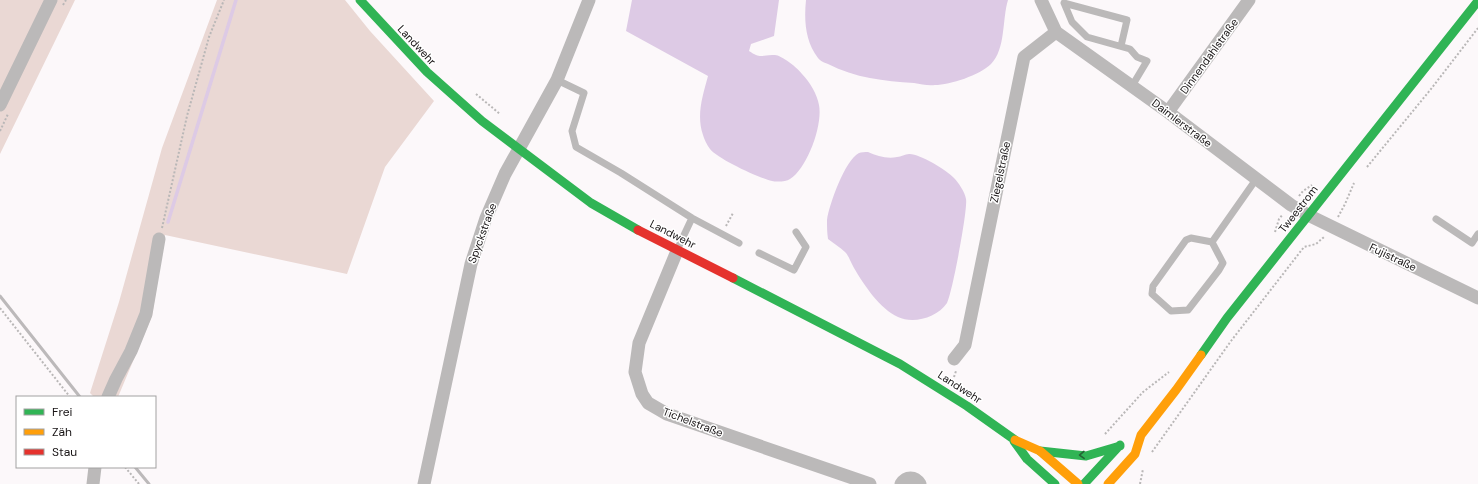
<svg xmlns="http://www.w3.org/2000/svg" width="1478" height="484" font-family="'DM Sans',sans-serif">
<rect width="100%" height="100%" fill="#fcf8fa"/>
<path fill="#ead8d4" d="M0,0H75L0,154Z
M217,0H345L370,31L434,101L385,167L347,274L165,235L152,316L118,397H94L90,393L119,302L162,148Z"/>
<path fill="#ddcae5" d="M632,0H779L774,36L751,44L749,51C762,60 762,54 775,55C781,55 798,68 802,74C810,82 817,94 819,105C823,125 807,169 790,179C786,182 776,182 772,181C759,178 718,159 710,149C707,145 704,139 703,135C696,115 703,95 708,76L626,31Z
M806,0H1008C1002,19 1006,49 991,64C980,75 950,85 935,85C928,86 921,84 914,83C884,81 855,78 828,64C825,63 820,61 818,58C805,41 804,20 806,0Z
M868,152C877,156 887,159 897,157C901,157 905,154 909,154C918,153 947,170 954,178C958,182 965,192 966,199C968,209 952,294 947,303C937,318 913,324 898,317C880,309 864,285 854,268C851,263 849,256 845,252C840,247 833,243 828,239C827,233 827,226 827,220C829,205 845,160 859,153C861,152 865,152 868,152Z"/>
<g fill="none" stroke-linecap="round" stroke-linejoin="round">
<path stroke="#ddcae5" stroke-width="3.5" d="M168,222L236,0"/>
<path stroke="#b9b7b7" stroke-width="2" stroke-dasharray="2 2" stroke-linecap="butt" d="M63,5L66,0
M476,94L500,114
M0,131L8,114
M1367,167L1431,89L1478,28
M1299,196L1303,191L1312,185
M1338,217L1345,204L1354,183
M726,226L733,213
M162,228L187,116L209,37L224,0
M1275,232L1279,219L1283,214
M0,308L70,397
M954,377L956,371
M1105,434L1143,392L1169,372
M1152,452L1231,341L1304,247L1316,244L1324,237
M125,467L139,484
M1140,484L1143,469"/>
<path stroke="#bbb9b9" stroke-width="7" d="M1121,46L1127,20L1064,3L1072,22L1087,37L1130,49L1137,57L1147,61L1132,86
M557,80L584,93L572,131L576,147L621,173L692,218L739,243
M1436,219L1472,243L1478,234
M1212,242L1191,238L1186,240L1153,286L1152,294L1171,311L1188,310L1219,270L1223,263L1212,242L1257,178
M677,250L692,218
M759,253L794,270L806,247L796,232"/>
<path stroke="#bbb9b9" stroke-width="13" d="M1056,32L1168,112L1291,205L1308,215L1478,298
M0,105L51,0
M1168,112L1249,0
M677,251L639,343L635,372L642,394L648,403L667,414L870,484
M954,359L965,345L1024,57L1056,32L1041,0
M108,397L116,379L131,351L146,314L159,239
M93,484L95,467
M424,484L471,264L486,218L505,174L557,80L589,0
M901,484C906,476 915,476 920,484"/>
<path stroke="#30b455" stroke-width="9" d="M360,0L427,72L482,121L591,203L638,230
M733,278L900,364L967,406L1015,440
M1201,355L1227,318L1478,1
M1014,441L1027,459L1055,484
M1040,451L1086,456L1120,446
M1084,484L1120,445"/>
<path stroke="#ff9f0a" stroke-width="9" d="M1015,440L1040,451L1078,484
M1108,484L1135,454L1141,435L1176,390L1201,355"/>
<path stroke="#e5322d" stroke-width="9" d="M638,230L733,278"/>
<path stroke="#bcb9ba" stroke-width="3" d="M0,296L80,397
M135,467L149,484"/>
</g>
<defs><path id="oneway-chevron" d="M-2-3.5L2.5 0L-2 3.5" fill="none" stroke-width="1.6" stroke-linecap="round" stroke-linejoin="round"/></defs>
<use stroke="#246434" href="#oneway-chevron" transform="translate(1082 455) rotate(178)"/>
<g text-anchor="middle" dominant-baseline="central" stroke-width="3" stroke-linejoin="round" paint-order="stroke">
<g font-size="11" fill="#171314" stroke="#fff">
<text transform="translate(417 45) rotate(47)">Landwehr</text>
<text transform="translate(1209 56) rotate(-54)">Dinnendahlstraße</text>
<text transform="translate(1182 123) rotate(37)">Daimlerstraße</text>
<text transform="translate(1000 172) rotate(-78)">Ziegelstraße</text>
<text transform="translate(1298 209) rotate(-52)">Tweestrom</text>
<text transform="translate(482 233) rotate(-70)">Spyckstraße</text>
<text transform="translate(673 234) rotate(27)">Landwehr</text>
<text transform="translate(1393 257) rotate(25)">Fujistraße</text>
<text transform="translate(960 387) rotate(33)">Landwehr</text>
<text transform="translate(693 422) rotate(21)">Tichelstraße</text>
</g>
</g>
<rect x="16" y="396" width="140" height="72" fill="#ffffff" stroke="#a2a1a1"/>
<rect x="24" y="409" width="20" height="6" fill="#30b455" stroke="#a2a1a1"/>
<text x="52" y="416" font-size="12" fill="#171314">Frei</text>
<rect x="24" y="429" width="20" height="6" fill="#ff9f0a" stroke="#a2a1a1"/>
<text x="52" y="436" font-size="12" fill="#171314">Zäh</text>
<rect x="24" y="449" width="20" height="6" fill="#e5322d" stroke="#a2a1a1"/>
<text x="52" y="456" font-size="12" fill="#171314">Stau</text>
</svg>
